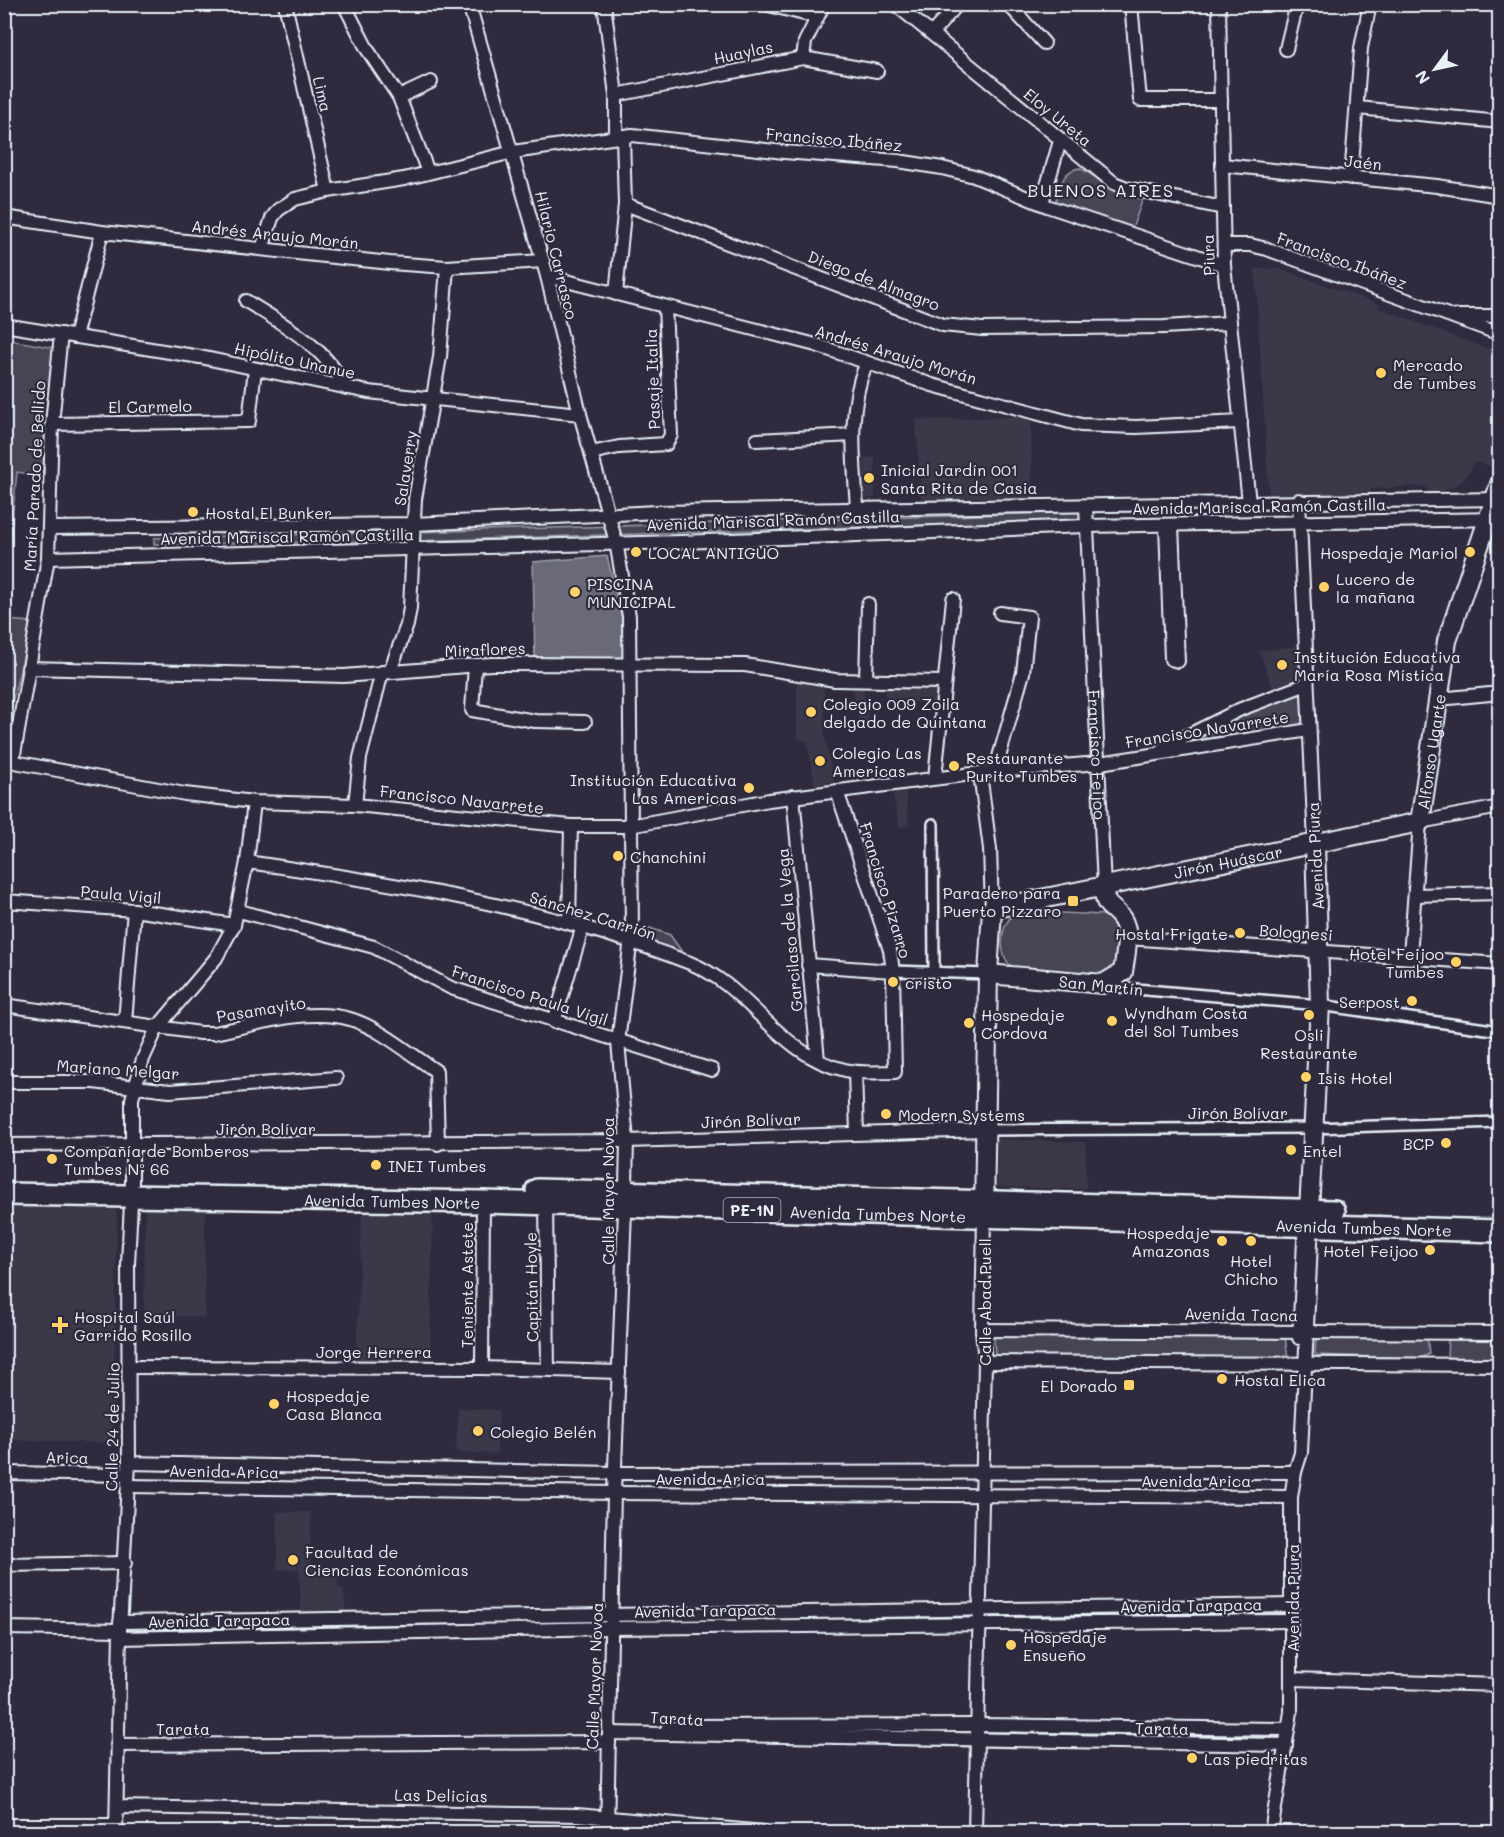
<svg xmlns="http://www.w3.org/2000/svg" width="1504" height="1837" font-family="Mali,sans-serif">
<rect width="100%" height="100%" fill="#2f2a3d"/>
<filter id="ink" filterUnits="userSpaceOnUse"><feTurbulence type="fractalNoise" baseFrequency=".0167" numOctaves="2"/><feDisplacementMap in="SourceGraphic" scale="12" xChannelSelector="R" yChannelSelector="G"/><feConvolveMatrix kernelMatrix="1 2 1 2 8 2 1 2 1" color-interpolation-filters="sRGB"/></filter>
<g filter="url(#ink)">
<path fill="#3b3749" d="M1255,269H1280L1379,304V308L1499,353L1500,459L1496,468L1475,462L1468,474L1457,485L1443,491L1428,493L1427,486L1371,489V498L1269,499Z
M1031,416L1032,497L921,499L916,420Z
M863,457L875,458V498H864Z
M1298,646L1300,679L1273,689L1259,651Z
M797,682L824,685L825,738L834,782L815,785L807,741L797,739Z
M862,682L869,722L859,724L852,684Z
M885,687L938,688L937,703L885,701Z
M905,787L909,826L899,827L892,790Z
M997,1139L1086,1142V1189L997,1187Z
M5,1207L117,1210L113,1443L5,1440Z
M145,1208H205V1317L144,1316Z
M362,1213L433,1215L430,1359L356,1362Z
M458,1408L499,1410L497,1454L456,1452Z
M277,1512H311L310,1567L339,1574L337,1585L344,1591L346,1616L319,1619L301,1611L299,1569L277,1570Z"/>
<path fill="#464455" stroke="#979aa6" stroke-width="1.5" d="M1080,168L1112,187L1143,199L1131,231L1054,206C1060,189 1061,170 1080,168Z
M5,339L55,348L42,476L17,472L5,587Z
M1086,512V520L414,541V532Z
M411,532L410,541L154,544V538Z
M5,620L32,622L5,731Z
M1300,691L1302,695V727L1198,739L1195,737L1196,733Z
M1019,911L1103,915L1112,919L1120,927L1119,968L1108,975L1012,967C996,954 1000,919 1019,911Z
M650,928L670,935L690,963L630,942L632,931Z
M1427,1335L1429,1354L1421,1358L1316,1355L1315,1353L1316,1337Z
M996,1336L1285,1337L1288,1359L998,1357L995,1355L994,1340Z
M1448,1337L1499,1338V1360L1447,1358Z"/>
<path fill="#696978" stroke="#9c9fab" stroke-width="1.5" d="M607,556L623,622V665L535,664L533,562Z"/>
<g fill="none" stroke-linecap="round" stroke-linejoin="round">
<defs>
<path id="pedestrian" d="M933,824L934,972
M893,971L988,974
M1106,984L1124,988L1320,1005L1500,1031
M986,1130L1313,1128L1500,1122"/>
<g id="minor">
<path d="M285,4L328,191"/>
<path d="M344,4L367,49L399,97L428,172"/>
<path d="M469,4L547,276L580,414L616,542L629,616L632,931L618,1042L627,1141L626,1184L614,1493L607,1832"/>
<path d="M604,4L616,95V137"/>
<path d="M765,4L816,17"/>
<path d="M895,4L1114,183L1127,188L1223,208"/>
<path d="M1008,4L1044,43"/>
<path d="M1131,4L1140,100H1221"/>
<path d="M1219,4L1224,265L1249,503"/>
<path d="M1498,4L1500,6"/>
<path d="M932,33L958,4"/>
<path d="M1286,49L1297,4"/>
<path d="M803,58L805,42L824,4"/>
<path d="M616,95L803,58L877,71"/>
<path d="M399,97L431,82"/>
<path d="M1358,108L1500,122"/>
<path d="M1222,165L1437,186L1500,196"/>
<path d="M1351,178L1361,48L1370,4"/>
<path d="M1042,203L1060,141"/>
<path d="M625,204L943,325L982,329L1164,327L1230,323"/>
<path d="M4,217L102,232L390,263L447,267L543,261"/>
<path d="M1224,245H1250L1267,249L1500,334"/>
<path d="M262,249L272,218L278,210L295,199L328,191L404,179L513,152L632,135L784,152L898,161L942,168L974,176L1047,206L1224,265"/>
<path d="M547,276L816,345L932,385L1081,425L1136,427L1241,422"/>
<path d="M616,294L625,204L623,136"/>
<path d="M246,301C284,325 325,346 346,388"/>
<path d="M1457,316H1500"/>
<path d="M4,325L200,357L368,392L580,414"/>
<path d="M75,337L102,232"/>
<path d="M52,424L249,421L255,369"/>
<path d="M757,440L853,435"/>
<path d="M591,453L619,447L666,444L671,435L665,307"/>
<path d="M1299,500L1315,844"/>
<path id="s1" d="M1086,506L1104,887"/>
<path d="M857,508C854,460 847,410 866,364"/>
<path d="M1166,526L1171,659L1178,661L1172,526"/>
<path d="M49,528L414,524L657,512L1500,499"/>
<path d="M48,558L681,542L1086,526L1500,519"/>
<path d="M475,665L472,710L535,721L585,722"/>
<path d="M28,668L344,676L491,664L745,665L835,680L943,682"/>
<path d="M390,671L407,625L410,608L415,499L440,357L447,267"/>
<path d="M866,680L868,604"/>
<path d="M1439,699L1500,693"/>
<path d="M1163,748L1241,709L1307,684"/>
<path d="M4,760L185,794L254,802L355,805L571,826H630L769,800L995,771L1100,763L1309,730"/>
<path d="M13,760L48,558L52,424L61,334"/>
<path d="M995,771L1023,673L1029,617L1000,613"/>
<path d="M980,773L990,849L992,909"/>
<path d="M935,778L953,599"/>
<path d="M793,796L818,1060"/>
<path d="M355,805L360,758L382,672"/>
<path d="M247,862C398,884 547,907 690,963C750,987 779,1056 845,1070C861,1074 879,1072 895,1072L893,971L890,950L837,791"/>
<path d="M1415,895L1500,893"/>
<path d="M4,901L134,910L234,925"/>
<path d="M239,911L374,947L451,988L712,1070"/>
<path d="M569,922L571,826"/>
<path d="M1127,938L1500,964"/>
<path d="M1410,956L1420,822L1500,807"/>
<path d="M808,965L893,971"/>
<path d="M4,1005L200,1033H214C255,1025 307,1007 350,1019C380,1028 410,1054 436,1071L438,1144"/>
<path d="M125,1022L134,910"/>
<path d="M554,1022L583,926"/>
<path d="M855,1072L857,1133"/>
<path d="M4,1082H93L170,1091L336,1078"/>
<path d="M4,1145L627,1141L986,1130"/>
<path d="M546,1204L548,1369"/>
<path d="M982,1330L1500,1333"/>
<path d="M1299,1338L1305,1221"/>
<path d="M985,1362L1500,1365"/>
<path d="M129,1367L482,1368L619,1372"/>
<path d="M482,1368L483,1202"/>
<path d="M129,1463L615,1473L1295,1472"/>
<path d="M4,1473L128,1475"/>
<path d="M128,1486L614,1493L1291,1497"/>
<path d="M4,1565L125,1563"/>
<path d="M120,1622C511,1615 901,1612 1292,1605"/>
<path d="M4,1628L120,1630"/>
<path d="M120,1638L613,1628L1291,1621"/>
<path d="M1292,1679L1500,1685"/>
<path d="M667,1729L690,1726L978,1725L1288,1729"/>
<path d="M609,1733L1286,1745"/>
<path d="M117,1745L609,1742"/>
<path d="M117,1807L577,1815L764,1832"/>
<path d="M4,1825H116"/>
<path d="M116,1832L120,1630L129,1463L128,1264L132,1182V1099L143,1059L157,1028L216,958L234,925L247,862L254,802"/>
<path d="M975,1832L985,1362L982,1330L984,1216"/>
<path d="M1271,1832L1291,1712V1497L1295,1472L1301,1453L1312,1222"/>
</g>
<g id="secondary">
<path d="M988,974L1103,984L1123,972C1125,957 1131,933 1122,919C1112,904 1104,910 1104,887"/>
<path d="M1309,1211L1320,1005L1315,844"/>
<path id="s2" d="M984,1214L988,974L992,909L1420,822L1447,641L1500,484"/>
</g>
<g id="trunk">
<path d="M537,1190L1334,1211"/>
<path id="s3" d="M4,1194L483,1202L1500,1231"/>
</g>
</defs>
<use href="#pedestrian" stroke="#e8f1f8" stroke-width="14"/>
<use href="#minor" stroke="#e8f1f8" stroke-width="16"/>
<use href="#secondary" stroke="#e8f1f8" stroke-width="22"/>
<use href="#trunk" stroke="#e8f1f8" stroke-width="26"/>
<use href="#pedestrian" stroke="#2f2a3d" stroke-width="9"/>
<use href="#minor" stroke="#2f2a3d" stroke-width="12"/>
<use href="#secondary" stroke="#2f2a3d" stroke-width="18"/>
<use href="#trunk" stroke="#2f2a3d" stroke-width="21"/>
</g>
</g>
<g fill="#ffd166" stroke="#2f2a3d" stroke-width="2">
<circle cx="1381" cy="373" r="6"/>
<circle cx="869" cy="478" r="6"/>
<circle cx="193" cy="512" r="6"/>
<circle cx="636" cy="552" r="6"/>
<circle cx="1470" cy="552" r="6"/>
<circle cx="1324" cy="587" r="6"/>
<circle cx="575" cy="592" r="6"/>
<circle cx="1282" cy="665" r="6"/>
<circle cx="811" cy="712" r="6"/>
<circle cx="820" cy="761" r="6"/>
<circle cx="954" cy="766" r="6"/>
<circle cx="749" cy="788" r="6"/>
<circle cx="618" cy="856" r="6"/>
<rect x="1067" y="895" width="12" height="12" rx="3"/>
<circle cx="1240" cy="933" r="6"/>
<circle cx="1456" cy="962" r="6"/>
<circle cx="893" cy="982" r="6"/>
<circle cx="1412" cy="1001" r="6"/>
<circle cx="1309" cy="1015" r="6"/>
<circle cx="1112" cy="1021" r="6"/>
<circle cx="969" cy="1023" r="6"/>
<circle cx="1306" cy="1077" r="6"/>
<circle cx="886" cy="1114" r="6"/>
<circle cx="1446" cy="1143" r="6"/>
<circle cx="1291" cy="1150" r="6"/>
<circle cx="52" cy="1159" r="6"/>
<circle cx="376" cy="1165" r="6"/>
<circle cx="1222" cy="1241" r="6"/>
<circle cx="1251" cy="1241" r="6"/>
<circle cx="1430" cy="1250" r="6"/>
<path d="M57 1316h6v6h6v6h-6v6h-6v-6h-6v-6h6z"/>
<circle cx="1222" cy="1379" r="6"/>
<rect x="1123" y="1379" width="12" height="12" rx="3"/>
<circle cx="274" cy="1404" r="6"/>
<circle cx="478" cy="1431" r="6"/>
<circle cx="293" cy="1560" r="6"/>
<circle cx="1011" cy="1645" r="6"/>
<circle cx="1192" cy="1758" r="6"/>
</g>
<g text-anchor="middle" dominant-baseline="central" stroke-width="4.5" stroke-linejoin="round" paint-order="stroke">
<rect fill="#2f2a3d" stroke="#b0b5c0" stroke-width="1.5" x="723.5" y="1198" width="57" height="24" rx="4.5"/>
<g font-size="15" font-weight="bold" fill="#e8f1f8">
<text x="752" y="1210">PE-1N</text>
</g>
<g font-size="16" fill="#e8f1f8" stroke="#2f2a3d">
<text transform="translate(743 52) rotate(-12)">Huaylas</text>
<text transform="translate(323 94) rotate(77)">Lima</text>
<text transform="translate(1058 117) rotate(39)">Eloy Ureta</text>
<text transform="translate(834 139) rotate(5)">Francisco Ibáñez</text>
<text transform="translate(1363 162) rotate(6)">Jaén</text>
<text transform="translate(275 234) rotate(6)">Andrés Araujo Morán</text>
<text transform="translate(557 255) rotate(76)">Hilario Carrasco</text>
<text transform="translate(1208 255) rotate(-92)">Piura</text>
<text transform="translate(1342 260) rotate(20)">Francisco Ibáñez</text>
<text transform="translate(874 280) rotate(21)">Diego de Almagro</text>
<text transform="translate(896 354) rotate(17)">Andrés Araujo Morán</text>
<text transform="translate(295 360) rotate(12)">Hipólito Unanue</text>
<text transform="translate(652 379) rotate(-92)">Pasaje Italia</text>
<text transform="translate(150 406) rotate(-1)">El Carmelo</text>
<text transform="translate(405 468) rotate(-81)">Salaverry</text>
<text transform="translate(34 476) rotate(-87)">María Parado de Bellido</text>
<text transform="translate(1259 506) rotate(-1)">Avenida Mariscal Ramón Castilla</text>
<text transform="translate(773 520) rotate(-2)">Avenida Mariscal Ramón Castilla</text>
<text transform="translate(287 536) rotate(-1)">Avenida Mariscal Ramón Castilla</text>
<text transform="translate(485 649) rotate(-2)">Miraflores</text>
<text transform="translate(1207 729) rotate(-9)">Francisco Navarrete</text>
<text stroke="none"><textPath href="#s2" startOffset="813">Alfonso Ugarte</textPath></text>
<text stroke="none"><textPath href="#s1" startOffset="249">Francisco Feijoo</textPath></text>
<text transform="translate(462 799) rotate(6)">Francisco Navarrete</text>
<text transform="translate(1315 856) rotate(-93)">Avenida Piura</text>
<text stroke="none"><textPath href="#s2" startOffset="546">Jirón Huáscar</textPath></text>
<text transform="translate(886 890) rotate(73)">Francisco Pizarro</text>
<text transform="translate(121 894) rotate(5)">Paula Vigil</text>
<text transform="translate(593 915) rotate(17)">Sánchez Carrión</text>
<text transform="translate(789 930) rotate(-95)">Garcilaso de la Vega</text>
<text transform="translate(1296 932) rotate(4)">Bolognesi</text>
<text transform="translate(1101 985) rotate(6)">San Martín</text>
<text transform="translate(530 995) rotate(18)">Francisco Paula Vigil</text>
<text transform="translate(261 1009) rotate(-9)">Pasamayito</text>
<text transform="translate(118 1069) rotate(4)">Mariano Melgar</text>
<text x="1238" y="1112">Jirón Bolívar</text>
<text transform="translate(751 1120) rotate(-2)">Jirón Bolívar</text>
<text x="266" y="1128">Jirón Bolívar</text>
<text transform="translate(607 1191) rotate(-90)">Calle Mayor Novoa</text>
<text stroke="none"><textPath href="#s3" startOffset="388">Avenida Tumbes Norte</textPath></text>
<text stroke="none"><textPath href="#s3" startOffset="874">Avenida Tumbes Norte</textPath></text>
<text stroke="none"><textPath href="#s3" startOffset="1360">Avenida Tumbes Norte</textPath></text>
<text transform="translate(466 1285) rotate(-90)">Teniente Astete</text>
<text transform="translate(531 1287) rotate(-91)">Capitán Hoyle</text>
<text transform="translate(984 1302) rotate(-90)">Calle Abad Puell</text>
<text transform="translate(1241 1314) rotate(1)">Avenida Tacna</text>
<text x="374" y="1351">Jorge Herrera</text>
<text transform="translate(112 1427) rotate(-89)">Calle 24 de Julio</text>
<text transform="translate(67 1457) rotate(1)">Arica</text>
<text transform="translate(224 1471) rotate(1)">Avenida Arica</text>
<text x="710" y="1478">Avenida Arica</text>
<text x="1196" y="1480">Avenida Arica</text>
<text transform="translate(1292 1598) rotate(-90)">Avenida Piura</text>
<text transform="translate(1191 1605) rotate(-1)">Avenida Tarapaca</text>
<text transform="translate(705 1610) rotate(-1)">Avenida Tarapaca</text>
<text transform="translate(219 1620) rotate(-1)">Avenida Tarapaca</text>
<text transform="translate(594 1676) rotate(-88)">Calle Mayor Novoa</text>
<text transform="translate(677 1718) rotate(3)">Tarata</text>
<text x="183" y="1728">Tarata</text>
<text transform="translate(1162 1728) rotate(1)">Tarata</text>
<text transform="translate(441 1795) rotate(1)">Las Delicias</text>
</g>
<g font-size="16" fill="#e8f1f8" stroke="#2f2a3d" text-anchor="start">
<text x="1393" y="364">Mercado<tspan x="1393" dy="18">de Tumbes</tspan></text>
<text x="881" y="469">Inicial Jardín 001<tspan x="881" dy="18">Santa Rita de Casia</tspan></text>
<text x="205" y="512">Hostal El Bunker</text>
<text x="648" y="552">LOCAL ANTIGUO</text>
<text x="1458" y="552" text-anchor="end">Hospedaje Mariol</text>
<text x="1336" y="578">Lucero de<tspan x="1336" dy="18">la mañana</tspan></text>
<text x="587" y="583">PISCINA<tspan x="587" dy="18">MUNICIPAL</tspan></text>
<text x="1294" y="656">Institución Educativa<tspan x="1294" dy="18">María Rosa Mística</tspan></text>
<text x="823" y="703">Colegio 009 Zoila<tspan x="823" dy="18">delgado de Quintana</tspan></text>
<text x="832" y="752">Colegio Las<tspan x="832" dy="18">Americas</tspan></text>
<text x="966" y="757">Restaurante<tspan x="966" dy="18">Purito Tumbes</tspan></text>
<text x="737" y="779" text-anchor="end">Institución Educativa<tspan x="737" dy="18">Las Americas</tspan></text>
<text x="630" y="856">Chanchini</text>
<text x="1061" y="892" text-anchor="end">Paradero para<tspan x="1061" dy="18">Puerto Pizzaro</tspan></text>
<text x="1228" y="933" text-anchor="end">Hostal Frigate</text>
<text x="1444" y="953" text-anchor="end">Hotel Feijoo<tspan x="1444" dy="18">Tumbes</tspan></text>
<text x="905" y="982">cristo</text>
<text x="1400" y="1001" text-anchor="end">Serpost</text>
<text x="1124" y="1012">Wyndham Costa<tspan x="1124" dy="18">del Sol Tumbes</tspan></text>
<text x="981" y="1014">Hospedaje<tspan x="981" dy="18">Cordova</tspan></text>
<text x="1309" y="1034" text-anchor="middle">Osli<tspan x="1309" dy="18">Restaurante</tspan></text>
<text x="1318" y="1077">Isis Hotel</text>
<text x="898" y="1114">Modern Systems</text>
<text x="1434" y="1143" text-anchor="end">BCP</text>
<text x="64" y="1150">Compañía de Bomberos<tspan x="64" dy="18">Tumbes Nº 66</tspan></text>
<text x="1303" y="1150">Entel</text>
<text x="388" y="1165">INEI Tumbes</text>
<text x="1210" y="1232" text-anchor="end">Hospedaje<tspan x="1210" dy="18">Amazonas</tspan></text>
<text x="1418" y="1250" text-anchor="end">Hotel Feijoo</text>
<text x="1251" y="1260" text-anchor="middle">Hotel<tspan x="1251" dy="18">Chicho</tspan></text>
<text x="74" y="1316">Hospital Saúl<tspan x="74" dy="18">Garrido Rosillo</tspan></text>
<text x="1234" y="1379">Hostal Elica</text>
<text x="1117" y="1385" text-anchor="end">El Dorado</text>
<text x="286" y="1395">Hospedaje<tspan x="286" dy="18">Casa Blanca</tspan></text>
<text x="490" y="1431">Colegio Belén</text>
<text x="305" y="1551">Facultad de<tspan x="305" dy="18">Ciencias Económicas</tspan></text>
<text x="1023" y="1636">Hospedaje<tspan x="1023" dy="18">Ensueño</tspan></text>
<text x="1204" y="1758">Las piedritas</text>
</g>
<g font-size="18" letter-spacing="1.5" fill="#e8f1f8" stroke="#2f2a3d">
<text x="1101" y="190">BUENOS AIRES</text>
</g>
</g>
<rect width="1504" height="1837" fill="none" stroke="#2f2a3d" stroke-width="24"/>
<rect x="12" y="12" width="1480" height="1813" fill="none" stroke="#e8f1f8" stroke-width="2" filter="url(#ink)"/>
<g transform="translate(1435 69) rotate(237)" stroke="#2f2a3d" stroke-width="4.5" paint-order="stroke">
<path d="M0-4.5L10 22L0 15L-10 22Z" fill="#e8f1f8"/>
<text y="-9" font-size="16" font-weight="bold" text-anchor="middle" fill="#e8f1f8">N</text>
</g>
</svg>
